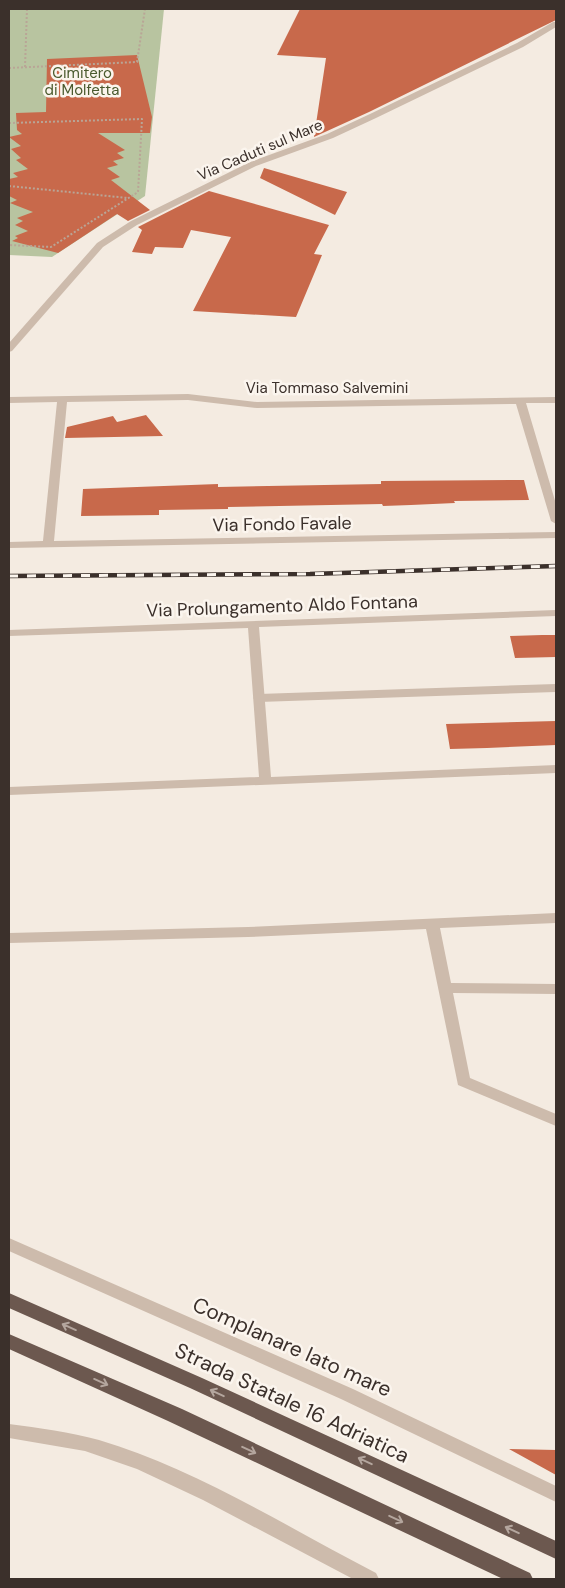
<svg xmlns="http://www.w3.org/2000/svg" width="565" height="1588" font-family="'DM Sans',sans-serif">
<rect width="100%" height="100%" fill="#f4ebe1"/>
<path fill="#b8c4a0" d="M9,9H164L145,196L52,257L9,255Z"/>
<path fill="#c8694b" d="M300,9H556V20L369,112L314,137L326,58L277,55Z
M137,55L152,117L150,133H98L125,150L117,153L124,158L113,161L118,165L107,168L120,177L111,180L150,210L128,221L117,214L58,253L12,241L18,238L15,236L28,231L15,225L23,221L17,218L33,212L10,203L17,200L9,196V179L18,177L13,173L28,169L16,160L21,158L11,149L21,146L9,137L22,134L17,130L16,113L46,112L47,59Z
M264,168L347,192L335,215L260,178Z
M209,191L329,225L314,254L322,255L296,317L193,311L231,237L191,230L183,248L155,247L152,254L132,252L142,230L138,227Z
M146,415L163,436L65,438L67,427L113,416L117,422Z
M524,480L529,500L454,501L455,503L411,505L383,506L382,504L228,507V509L159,510V515L81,516L83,489L218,484V487L381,484V481Z
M542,635H556V657L515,658L510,636Z
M556,721V745L487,748L450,749L446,724Z
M509,1449L556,1450V1475Z"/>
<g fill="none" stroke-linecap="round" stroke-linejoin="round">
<path stroke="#b9a596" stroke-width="2" stroke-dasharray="2 2" stroke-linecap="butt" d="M25,67L27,9
M9,68L137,62L145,9
M9,123L142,119L138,192L51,247L9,245
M9,186L128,198"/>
<path fill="#cdbbac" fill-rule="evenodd" d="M556,684V692L259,702L253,698L259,694Z"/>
<path fill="#cdbbac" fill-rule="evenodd" d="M553,22H556V27L523,47L376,118L333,138L256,166L137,225L103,247L12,351L9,352V343L97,243L131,221L250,162L327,134L370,114L517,43Z
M188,394L257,402L556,397V403H526L556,504V524L551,521L516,404L257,408L188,400L67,402L54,541L556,532V538L9,548V542L43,541L57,402L9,403V397Z
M556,610V616L259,627L271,777L556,765V773L9,795V787L259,777L248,628L9,636V630Z
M556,913V923L440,928L451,983L556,984V994L453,993L470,1078L556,1114V1126L458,1085L426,929L248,937L9,943V933L248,927Z
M9,1238L353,1389L556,1486V1502L341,1399L9,1251Z
M9,1424C39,1428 70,1432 99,1440C192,1467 289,1528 376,1573L379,1579H353L203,1500L137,1469L85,1451L9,1438Z"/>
<path fill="#6c584f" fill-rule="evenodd" d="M9,1293L202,1378L556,1541V1559L190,1388L9,1308Z
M9,1334L182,1409L530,1573L533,1579H503L168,1421L9,1349Z"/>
<defs>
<path id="rail" d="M9,576L310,574L556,566"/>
</defs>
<use href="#rail" stroke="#3b302b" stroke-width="4.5"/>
<use href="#rail" stroke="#fbf5ee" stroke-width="3" stroke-dasharray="9" stroke-linecap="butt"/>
</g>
<defs><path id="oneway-shaft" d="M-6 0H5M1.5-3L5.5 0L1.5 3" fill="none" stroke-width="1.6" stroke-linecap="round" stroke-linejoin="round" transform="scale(1.25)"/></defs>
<g stroke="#b4a69e">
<use href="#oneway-shaft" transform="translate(69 1327) rotate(-156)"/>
<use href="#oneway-shaft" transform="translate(101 1382) rotate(24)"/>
<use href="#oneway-shaft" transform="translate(217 1393) rotate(-155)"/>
<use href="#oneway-shaft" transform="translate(249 1450) rotate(25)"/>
<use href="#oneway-shaft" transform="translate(365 1461) rotate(-155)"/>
<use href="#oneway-shaft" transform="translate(396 1519) rotate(25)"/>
<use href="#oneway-shaft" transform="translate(512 1530) rotate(-155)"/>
</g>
<g text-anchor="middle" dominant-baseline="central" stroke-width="5" stroke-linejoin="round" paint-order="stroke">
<g font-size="15" fill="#4a5a2e" stroke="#fbf5ee">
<text x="82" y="73">Cimitero<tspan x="82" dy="17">di Molfetta</tspan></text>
</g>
<g font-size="15" fill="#3b302b" stroke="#fbf5ee">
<text transform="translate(260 150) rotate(-23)">Via Caduti sul Mare</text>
<text x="327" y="388">Via Tommaso Salvemini</text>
</g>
<g font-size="18" fill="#3b302b" stroke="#fbf5ee">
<text transform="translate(282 524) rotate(-1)">Via Fondo Favale</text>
<text transform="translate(282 606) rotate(-2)">Via Prolungamento Aldo Fontana</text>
</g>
<g font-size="21" fill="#3b302b" stroke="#fbf5ee">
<text transform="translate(292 1347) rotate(24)">Complanare lato mare</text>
<text transform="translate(292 1403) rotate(25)">Strada Statale 16 Adriatica</text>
</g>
</g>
<rect width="565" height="1588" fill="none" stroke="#3b302b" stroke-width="20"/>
</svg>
